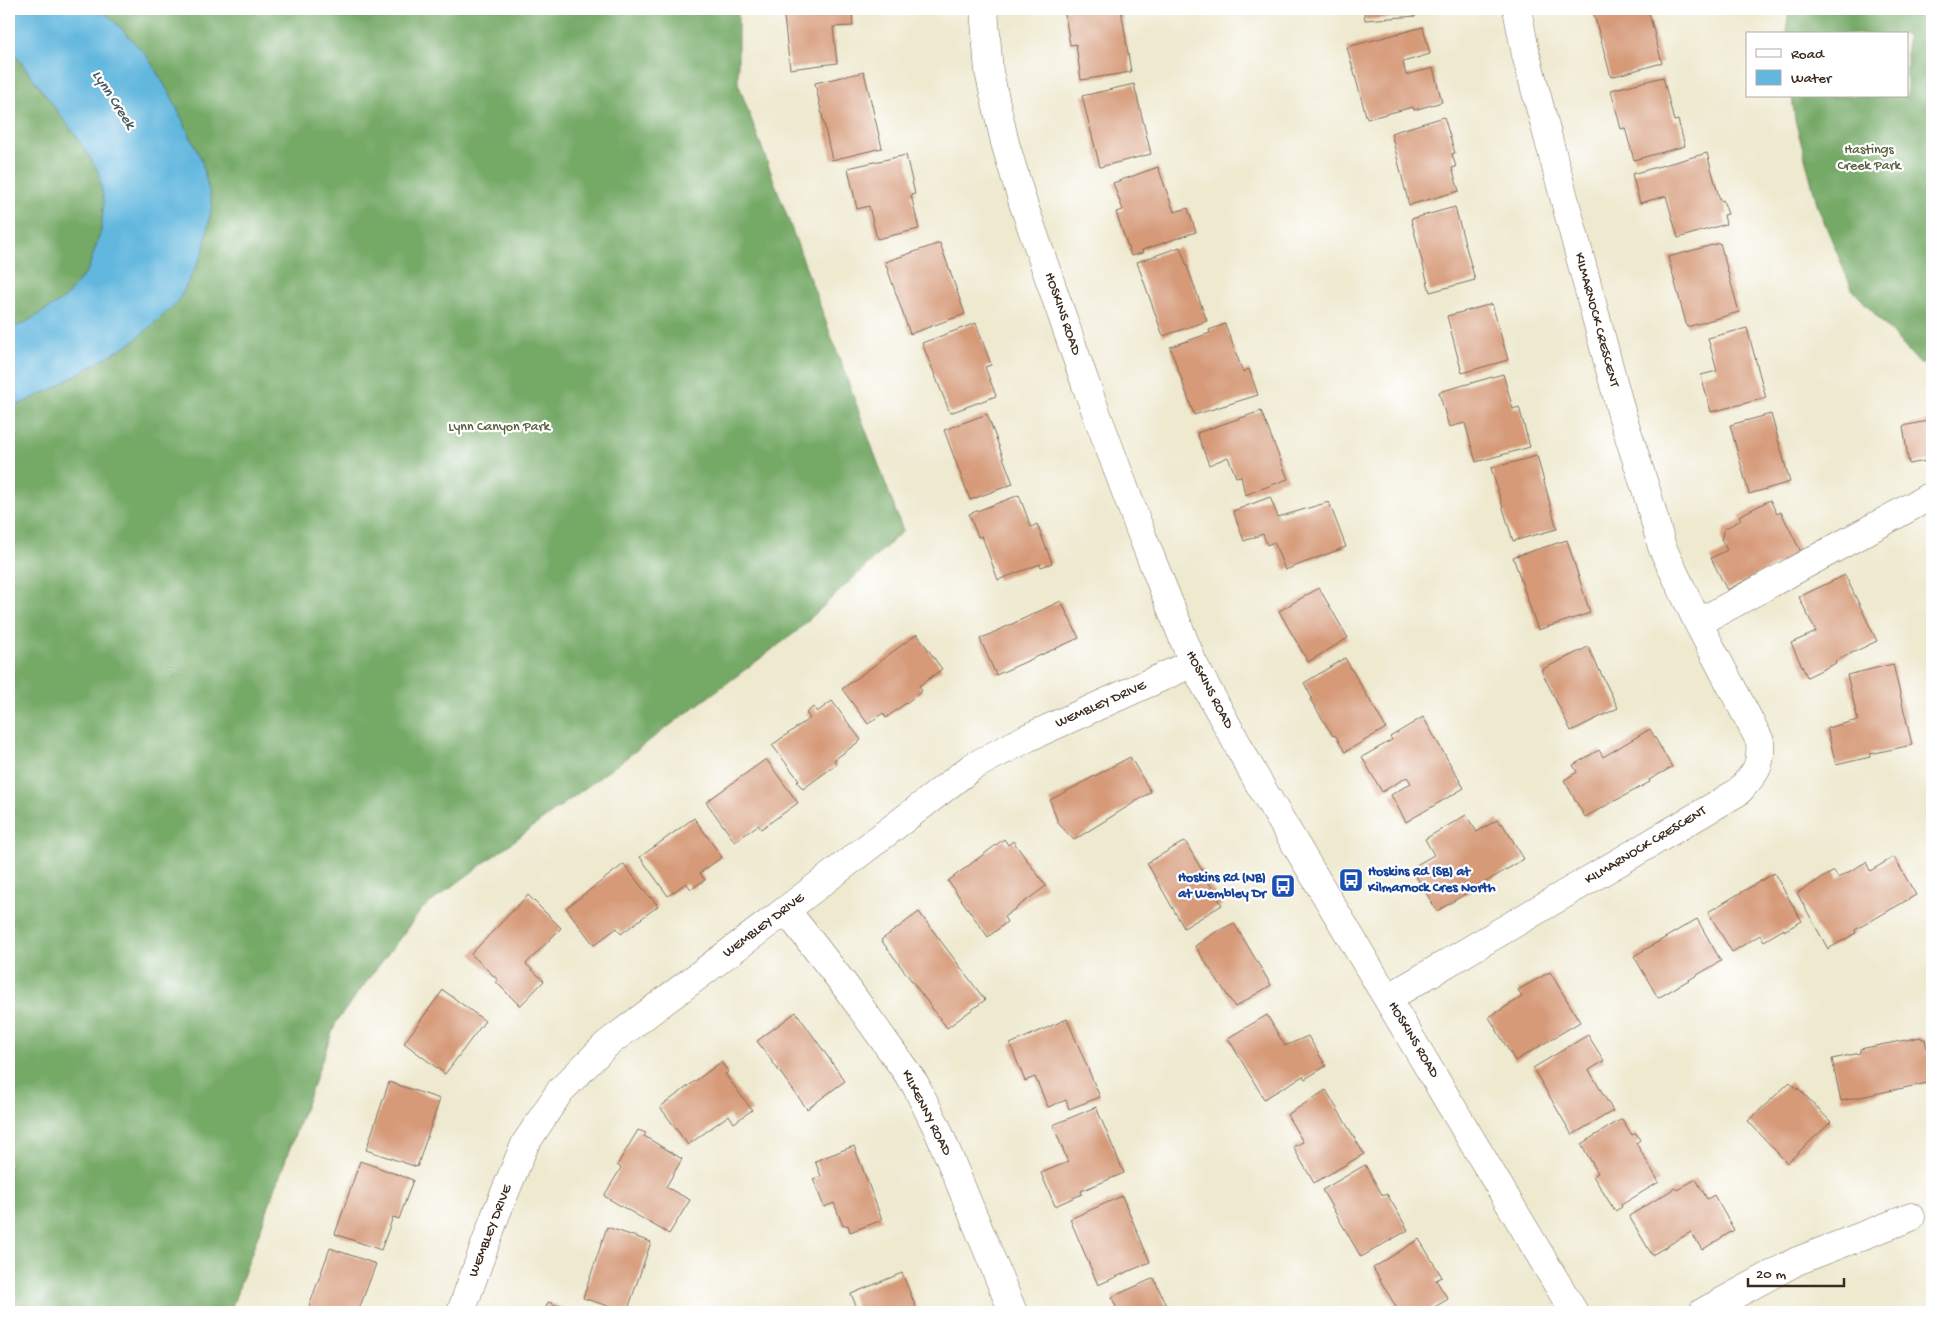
<svg xmlns="http://www.w3.org/2000/svg" width="1941" height="1321" font-family="'Gochi Hand',sans-serif">
<rect width="100%" height="100%" fill="#fff"/>
<filter id="ink" filterUnits="userSpaceOnUse"><feTurbulence type="fractalNoise" baseFrequency=".02" numOctaves="2"/><feDisplacementMap in="SourceGraphic" scale="10" xChannelSelector="R" yChannelSelector="G"/><feConvolveMatrix kernelMatrix="1 2 1 2 8 2 1 2 1" color-interpolation-filters="sRGB"/></filter>
<filter id="wash" filterUnits="userSpaceOnUse"><feTurbulence type="fractalNoise" baseFrequency=".0096" numOctaves="4" result="noise"/><feDisplacementMap in="SourceGraphic" scale="20" xChannelSelector="R" yChannelSelector="G"/><feGaussianBlur stdDeviation="1.12" result="paint"/><feColorMatrix in="noise" values="0 0 0 0 0 0 0 0 0 0 0 0 0 0 0 0 0 1.4 0 .05"/><feComposite in="paint" operator="in"/></filter>
<g filter="url(#wash)">
<rect width="100%" height="100%" fill="#eee9cf"/>
<path fill="#74a966" stroke="#586a42" d="M99,9H738V83L903,531L796,632L422,909L336,1022L230,1312H9V409L56,387L134,341L177,303L203,253L212,204L201,159L170,94L146,55L112,19Z
M1789,9H1932V364H1920L1852,289L1818,207L1795,120L1792,96H1907V34H1786Z
M9,46L77,137L98,171L104,201L101,231L88,269L64,299L23,324L9,329Z"/>
<path fill="#62b7de" stroke="#4e707e" d="M9,9H99L112,19L146,55L170,94L201,159L212,204L203,253L177,303L134,341L56,387L9,409V329L23,324L64,299L88,270L101,231L104,201L98,171L77,137L9,46Z"/>
<g id="blocks">
<path fill="#d69a78" d="M783,9H852L853,26L833,27L837,63L790,69Z
M1064,9H1121L1131,72L1081,80L1076,44L1070,45Z
M1364,9H1415L1416,16L1365,20Z
M1600,9H1648L1662,63L1611,77L1593,11Z
M1423,27L1430,54L1403,62L1406,75L1433,68L1442,102L1414,110L1413,107L1367,119L1347,47Z
M864,72L882,148L832,160L815,83Z
M1663,77L1674,121L1678,120L1685,146L1634,160L1625,128L1621,129L1611,90Z
M1134,84L1151,154L1100,167L1082,96Z
M1444,117L1455,153L1452,154L1456,167L1452,168L1459,191L1409,205L1391,133Z
M1707,153L1720,201L1723,200L1728,214L1724,215L1726,224L1678,238L1666,196L1640,203L1632,174Z
M906,155L915,194L911,195L919,229L877,239L869,206L857,209L848,168Z
M1158,167L1174,212L1188,208L1196,232L1142,250L1143,253L1131,256L1116,212L1123,210L1113,183Z
M1455,207L1475,280L1430,292L1411,219Z
M940,243L965,314L910,334L885,262Z
M1720,243L1739,312L1687,327L1668,257Z
M1180,247L1207,321L1163,336L1137,262Z
M1492,304L1508,360L1462,373L1447,316Z
M976,323L991,365L985,367L996,396L950,413L922,343Z
M1225,324L1243,372L1249,369L1258,395L1194,415L1170,347L1210,333L1209,330Z
M1747,328L1766,398L1711,412L1701,375L1717,371L1708,338Z
M1503,374L1513,409L1519,407L1530,447L1476,462L1465,423L1449,427L1439,392Z
M1261,411L1288,479L1245,495L1241,476L1236,477L1228,457L1209,465L1197,433Z
M987,414L1013,484L970,500L944,430Z
M1771,414L1790,482L1749,494L1730,425Z
M1932,420V460L1909,464L1903,426Z
M1537,456L1557,529L1513,541L1491,468Z
M1019,495L1031,527L1037,524L1052,563L1041,567L1040,564L998,580L982,536L978,537L969,514Z
M1270,497L1278,517L1329,502L1346,547L1285,570L1274,542L1267,545L1263,534L1244,541L1233,511Z
M1770,500L1777,514L1781,512L1801,552L1727,590L1711,558L1727,550L1721,539L1724,529L1741,520L1739,516Z
M1567,540L1590,613L1538,630L1513,557Z
M1845,575L1877,641L1835,661L1836,663L1807,677L1791,643L1816,632L1799,597Z
M1319,588L1348,638L1308,662L1279,611Z
M1061,601L1079,638L996,675L980,639Z
M917,634L942,669L919,686L922,691L886,718L883,713L868,724L842,689Z
M1588,647L1618,708L1571,731L1541,670Z
M1345,658L1386,728L1345,752L1335,735L1333,736L1310,699L1312,698L1304,683Z
M1893,664L1912,745L1870,754V757L1836,765L1827,728L1858,720L1847,675Z
M832,701L861,740L834,760L837,764L803,789L797,782L799,780L772,745L810,718L806,713L813,707L817,712Z
M1423,717L1464,788L1406,822L1391,795L1411,783L1407,777L1382,792L1362,757L1392,740L1390,737Z
M1650,729L1672,767L1649,780L1650,782L1585,817L1564,780L1577,772L1573,765L1599,750L1603,757Z
M1130,757L1151,792L1074,840L1058,823L1050,800Z
M766,759L798,803L761,829L758,825L735,842L706,802Z
M1466,815L1477,832L1497,820L1500,824L1502,823L1524,859L1437,911L1411,868L1434,855L1425,839Z
M694,818L722,857L700,873L705,880L691,889L686,883L668,896L640,857Z
M1004,839L1008,845L1013,841L1046,886L1004,917L1007,922L988,937L948,881Z
M1185,841L1222,905L1184,928L1147,863Z
M1894,857L1916,895L1855,930L1856,933L1828,949L1797,893L1834,871L1838,878L1866,862L1870,871Z
M624,864L650,898L651,897L658,906L621,934L617,928L594,945L566,908Z
M1774,873L1802,921L1784,931V929L1764,941L1760,935L1732,952L1708,912Z
M528,895L561,928L526,964L544,981L520,1006L496,982L498,980L471,954Z
M919,912L985,1000L947,1028L881,940Z
M1697,919L1721,961L1658,998L1634,956Z
M1234,923L1271,985L1235,1007L1195,946L1214,933Z
M1550,972L1580,1022L1515,1061L1489,1017L1522,997L1518,990Z
M443,990L485,1021L445,1074L404,1043Z
M796,1012L845,1081L807,1109L757,1041Z
M1267,1015L1285,1046L1308,1036L1326,1066L1305,1079L1303,1076L1264,1099L1228,1038Z
M1067,1019L1100,1097L1069,1109L1066,1100L1048,1107L1035,1077L1025,1081L1010,1044Z
M1588,1035L1604,1061L1589,1070L1613,1111L1572,1135L1533,1068Z
M1921,1037L1922,1039H1925L1932,1074V1082L1841,1101L1832,1059L1860,1053V1049Z
M721,1062L728,1072L725,1074L752,1110L734,1123L729,1115L688,1145L660,1107Z
M389,1082L440,1099L417,1167L366,1150Z
M1790,1082L1797,1090L1798,1088L1831,1122L1787,1163L1748,1121Z
M1326,1090L1364,1154L1314,1183L1293,1147L1303,1142L1287,1115Z
M1096,1107L1124,1173L1081,1191L1082,1194L1055,1206L1041,1173L1068,1162L1053,1125Z
M1622,1119L1632,1135L1636,1133L1640,1140L1636,1143L1659,1182L1621,1205L1622,1207L1615,1211L1593,1176L1598,1173L1581,1144Z
M638,1130L646,1133L644,1136L682,1159L666,1187L690,1200L669,1234L604,1196L621,1168L617,1165Z
M854,1146L882,1220L850,1232L848,1225L843,1226L834,1203L824,1207L813,1179L821,1176L815,1161Z
M360,1161L413,1180L399,1219L393,1217L381,1250L335,1234Z
M1365,1165L1383,1196L1387,1194L1408,1230L1361,1257L1322,1190Z
M1696,1179L1707,1199L1714,1195L1734,1230L1702,1250L1691,1232L1652,1255L1629,1216L1675,1188L1677,1190Z
M1122,1196L1150,1262L1098,1285L1070,1219Z
M607,1227L651,1242L627,1312L583,1298Z
M1419,1239L1442,1277L1436,1280L1448,1299L1426,1312H1399L1373,1268Z
M330,1248L376,1264L358,1312H307Z
M902,1273L918,1312H859L851,1294Z
M1154,1278L1169,1312H1118L1112,1297Z
M548,1302L575,1312H544Z"/>
</g>
</g>
<g filter="url(#ink)">
<use href="#blocks" fill-opacity="0" stroke="#7a6d5c" stroke-width="1"/>
<g fill="none" stroke-linecap="round" stroke-linejoin="round">
<defs>
<path id="minor" d="M984,9L989,72L1005,143L1023,203L1087,388L1143,538L1193,663L1257,780L1574,1312
M1698,623L1927,498
M786,910L846,987L915,1084L937,1128L1013,1312
M1388,998L1738,792C1755,774 1762,767 1760,741L1698,623L1662,547L1647,493L1622,415L1526,55L1517,9
M461,1312L496,1214L525,1144L560,1091L607,1044L786,910L972,767L1027,738L1193,663
M1703,1312L1797,1261L1911,1217"/>
</defs>
<use href="#minor" stroke="#7a6d5c" stroke-width="29"/>
<use href="#minor" stroke="#fff" stroke-width="28"/>
</g>
</g>
<defs>
<symbol id="bus-square" viewBox="-11 -11 22 22"><rect x="-9" y="-9" width="18" height="18" rx="4" fill="#1a4fb4" stroke="#fff"/><path d="M-5-6H5V4H4V6H2V4H-2V6H-4V4H-5ZM-3.5-4V0h7V-4ZM-3.5 1.2v1.5H-2V1.2ZM2 1.2v1.5H3.5V1.2Z" fill="#fff"/></symbol>
</defs>
<g fill-rule="evenodd">
<use href="#bus-square" x="1337" y="866" width="28" height="28"/>
<use href="#bus-square" x="1269" y="872" width="28" height="28"/>
</g>
<g text-anchor="middle" dominant-baseline="central" stroke-width="4.5" stroke-linejoin="round" paint-order="stroke">
<g font-size="14" fill="#59603c" stroke="#fff">
<text x="1869" y="150">Hastings<tspan x="1869" dy="16">Creek Park</tspan></text>
<text x="499" y="427">Lynn Canyon Park</text>
</g>
<g font-size="14" fill="#3b2a1e" stroke="#fff">
<text transform="translate(1062 314) rotate(71)">HOSKINS ROAD</text>
<text transform="translate(1596 320) rotate(75)">KILMARNOCK CRESCENT</text>
<text transform="translate(1209 690) rotate(62)">HOSKINS ROAD</text>
<text transform="translate(1101 705) rotate(-24)">WEMBLEY DRIVE</text>
<text transform="translate(1646 846) rotate(-31)">KILMARNOCK CRESCENT</text>
<text transform="translate(764 926) rotate(-37)">WEMBLEY DRIVE</text>
<text transform="translate(1413 1040) rotate(59)">HOSKINS ROAD</text>
<text transform="translate(926 1113) rotate(63)">KILKENNY ROAD</text>
<text transform="translate(491 1231) rotate(-69)">WEMBLEY DRIVE</text>
</g>
<g font-size="14" font-weight="bold" fill="#164399" stroke="#fff" text-anchor="start">
<text x="1368" y="872">Hoskins Rd (SB) at<tspan x="1368" dy="16">Kilmarnock Cres North</tspan></text>
<text x="1266" y="878" text-anchor="end">Hoskins Rd (NB)<tspan x="1266" dy="16">at Wembley Dr</tspan></text>
</g>
<g font-size="15" font-style="italic" fill="#495b61" stroke="#fff">
<text transform="translate(113 100) rotate(57)">Lynn Creek</text>
</g>
</g>
<rect width="1941" height="1321" fill="none" stroke="#fff" stroke-width="30"/>
<rect x="1746" y="32" width="162" height="65" fill="#ffffff" stroke="#b1aaa5"/>
<rect x="1756" y="49" width="25" height="8" fill="#ffffff" stroke="#b1aaa5"/>
<text x="1791" y="58" font-size="15" fill="#3b2a1e">Road</text>
<rect x="1756" y="70" width="25" height="15" fill="#62b7de" stroke="#b1aaa5"/>
<text x="1791" y="82" font-size="15" fill="#3b2a1e">Water</text>
<path d="M1748 1278v8h96v-8" fill="none" stroke="#3b2a1e" stroke-width="2.5"/>
<text x="1756" y="1278" font-size="15" fill="#3b2a1e" stroke="#ffffff" stroke-width="4" paint-order="stroke">20 m</text>
</svg>
